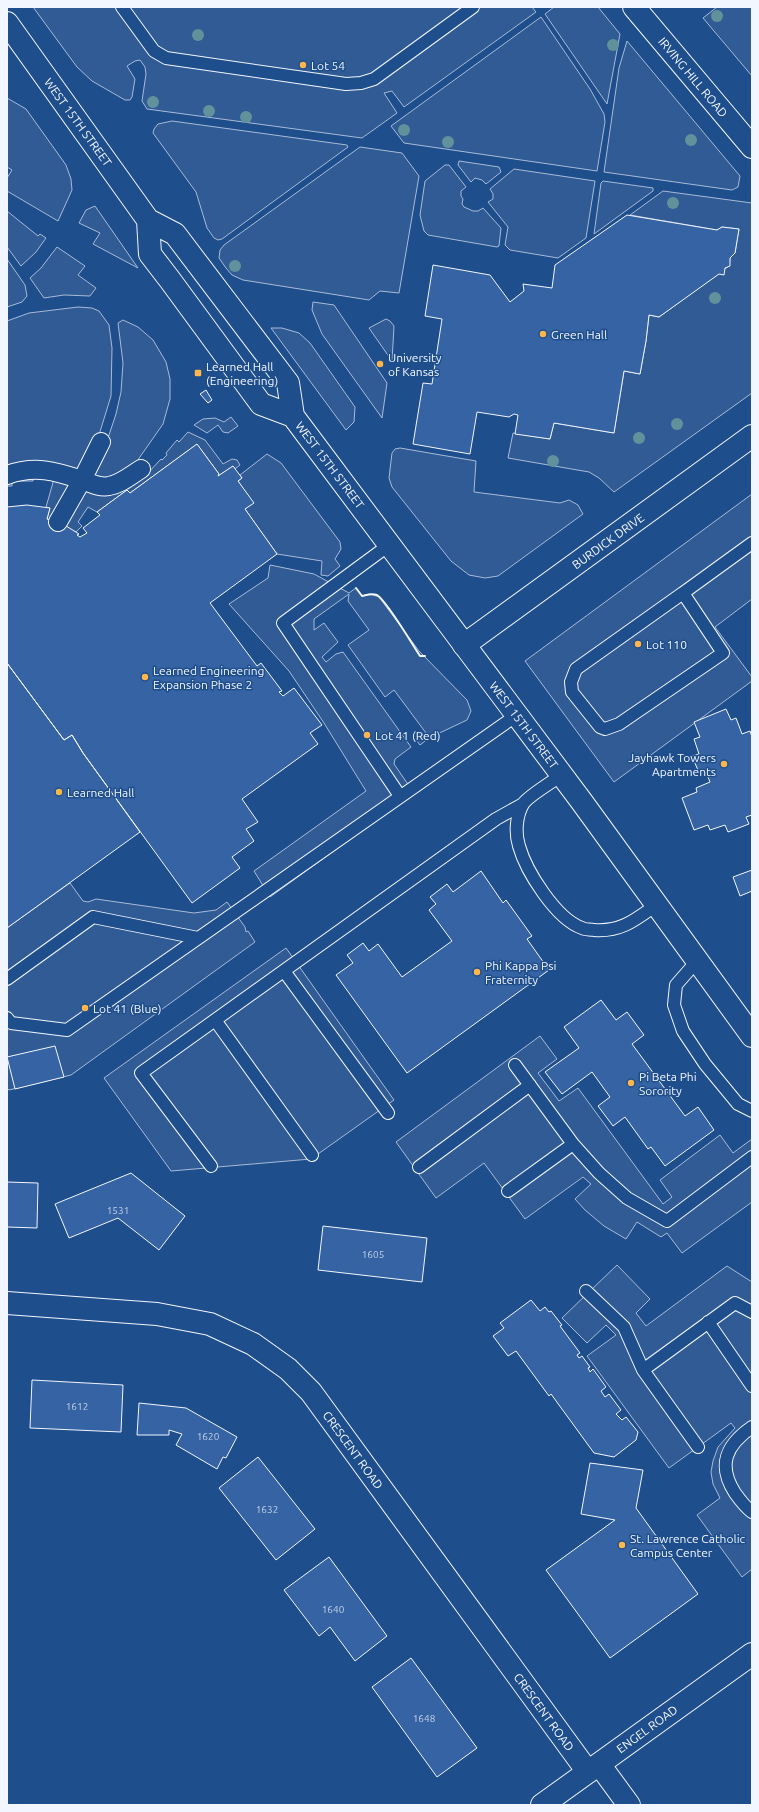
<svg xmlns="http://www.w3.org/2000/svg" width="759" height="1812" font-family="Ubuntu,sans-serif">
<rect width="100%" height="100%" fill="#1f4e8c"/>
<path fill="#305b95" stroke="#a8bbd7" d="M33,7H532L536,12L404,107L392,91L384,93L397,113L362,138L147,109L142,101L146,74L145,67L140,60L135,61L127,66L135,79L132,97L130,100H125L92,81L77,67Z
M554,7H598L620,34L607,104L545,14Z
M717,7H752V76L703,18Z
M541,17L590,89L604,114L605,122L597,171L404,143L391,126Z
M627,41L740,176L738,187L732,190L604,172L619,68Z
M7,98L26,109L66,165L71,179L72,190L58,221L7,191V178L12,170L7,167Z
M172,121L347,145L348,147L222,239L218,240L214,238L207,228L196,192L153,133L154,129L158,124Z
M360,147L402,153L419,176L399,293L380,291L369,300L243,280L232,275L226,268L219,258L220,250L224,245Z
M459,161L499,167L501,172L486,184L482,180L475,178L471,182L458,165Z
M445,165H449L466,187L461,191V196L463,199L462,204L464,207L473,211H478L483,208L501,228L499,246L497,247L428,235L424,231L420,215L425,181Z
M514,169L595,181L586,238L558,258L510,250L505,245L508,227L488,202L493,199V194L490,189Z
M603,181L653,188V191L594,234L601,183Z
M663,191L752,203V393L614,492L599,478L589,472L508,458L513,433L550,439L554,423L614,433L624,371L640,374L646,341L649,315L659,317L729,266L730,258L735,253L739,229L722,227L717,230L630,215Z
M95,206L138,268L93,244L100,233L79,223L86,210Z
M7,211L38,236L40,234L46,238L36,252L21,266L7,247Z
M57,247L85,266L78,275L96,288L90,296L64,295L44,298L30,278L41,268Z
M7,259L25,285L27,296L22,302L7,307Z
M313,302L334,305L387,383L382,418L322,334L312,310Z
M78,307L92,308L99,311L109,325L112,348L111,396L99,435L106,444L116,414L121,392L123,363L118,323L123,320L138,327L153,340L166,362L170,379V399L163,424L135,464L148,473L161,459L162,460L167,455L166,453L177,440L179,442L188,432L205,440L223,464L232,459L237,460L240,465L235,469L233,466L218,476L219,474L197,444L130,493L127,490L97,512L88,507L78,522L82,526L76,532L54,521L47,519L50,508L46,507L54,479L34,477L33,481H12V486H7V321L29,313Z
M386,319L390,321L394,326L392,361L369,328Z
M271,328H282L299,333L310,343L355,407L354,422L346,430Z
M231,417L238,426L228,433L223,432L218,425L207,433L194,425L203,419L215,418L224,422Z
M400,448L476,461L474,492L560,503L569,500L578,505L583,514L498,576L485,578L469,575L451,561L392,487L389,478L392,453L395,449Z
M267,454L281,463L340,542L341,549L335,559L340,566L328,576L321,575L322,561L277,554L245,509L253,503L238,481L242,478L240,475Z
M752,494V599L715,627L752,677V681L614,782L525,661Z
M270,565L314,574L349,593L356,588L362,596L370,594L379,597L419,651L467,700L471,711L467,720L429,738L420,745L416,740L426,733L394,690L385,697L348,645L369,630L348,601L349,594L314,619V630L324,623L338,642L322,657L326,662L336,654L343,652L411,747L395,759L394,764L414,793L270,897L254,871L366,791L324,723L289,671L229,604L268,578Z
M70,883L83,901L88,902L96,899L194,913L216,910L227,902L245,927L246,932L248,931L255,942L71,1075L9,1090L7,1088V928Z
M286,948L394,1100L311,1159L171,1171L104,1078Z
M540,1036L557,1059L538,1073L559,1101L578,1088L663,1204L672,1197L660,1180L720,1135L733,1153L752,1139V1202L682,1253L667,1233L661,1237L637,1222L626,1239L604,1226L585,1210L575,1199L591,1184L583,1177L525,1219L484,1163L436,1198L396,1142Z
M617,1265L650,1299L636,1313L646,1326L727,1266L752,1282V1569L742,1577L697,1515L720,1498L713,1484L711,1472L713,1461L718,1447L735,1428L731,1423L669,1468L587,1356L616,1335L606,1325L587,1343L562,1318Z"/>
<path fill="#3563a3" stroke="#f2f6ff" d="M627,215L717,230L722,227L739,229L735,253L730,258V266L725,268L724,275L719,274L659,317L649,315L646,341L640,374L624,371L614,433L554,423L550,439L515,434L518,415L514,414L509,417L477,412L470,454L413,444L423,383L432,384L442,319L425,316L433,265L490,275L510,302L524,291L523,284L552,288L555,265Z
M206,390L212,400L208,403L200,394Z
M197,444L219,474L218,476L233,466L242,478L238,481L254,503L245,509L277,554L210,603L257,666L261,663L282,691L279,692L283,696L294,688L322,725L310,733L318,744L242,799L258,822L246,829L254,841L232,857L240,868L192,903L83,753L72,735L64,740L7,663V507L27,505L50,508L47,519L63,524L79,534L77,535L80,537L87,533L83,528L100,515L97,512L127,490L130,493Z
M7,663L64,740L72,735L83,753L140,832L7,928Z
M726,709L731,720L736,718L742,734L750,731L752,737V815L746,817L749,824L728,832L725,825L710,830L708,825L694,830L682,798L697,792L696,788L710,782L706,772L700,775L692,756L699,754L694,739L700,737L694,722Z
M752,870V891L740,896L733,877Z
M481,871L503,903L506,900L532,936L527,939L549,970L407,1073L336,975L353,963L347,955L363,943L369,951L378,944L402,977L452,941L429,910L436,904L430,897L447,884L453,892Z
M601,1000L616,1020L627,1012L644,1035L632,1044L685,1116L698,1107L714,1130L665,1166L651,1147L648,1149L625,1117L613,1126L598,1106L610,1097L592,1072L562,1094L545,1072L579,1048L564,1027Z
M55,1046L64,1077L15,1089L7,1057Z
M131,1173L185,1216L159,1250L118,1218L69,1238L55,1204Z
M7,1182L38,1183L37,1228L7,1227Z
M323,1226L427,1238L422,1282L318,1270Z
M531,1300L540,1311L545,1307L549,1312L551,1311L562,1325L560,1326L580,1353L577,1355L579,1358L582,1356L590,1367L588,1368L590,1372L593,1369L606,1387L601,1391L605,1397L609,1394L621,1410L616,1414L622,1420L626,1417L638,1432L636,1440L614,1457L594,1453L551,1394L549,1396L516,1351L508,1356L493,1336L504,1328L500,1323Z
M32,1380L123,1385L121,1432L30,1428Z
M139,1403L186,1408L237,1437L226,1458L223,1457L217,1469L176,1445L182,1434L169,1430V1435H137Z
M258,1457L315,1529L276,1560L219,1488Z
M590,1463L643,1470L636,1508L698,1594L610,1658L546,1570L615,1520L581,1514Z
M329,1557L387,1636L355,1661L330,1627L319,1636L284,1590Z
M411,1658L477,1748L437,1777L372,1687Z"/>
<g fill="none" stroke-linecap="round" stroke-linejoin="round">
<defs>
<path id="service" d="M122,7L154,51L166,58L346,84L361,83L374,79L473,7
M389,545L283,623L400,796
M683,593L576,669L571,682L572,692L600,727L605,729L619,724L723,653L683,593L752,543
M562,775C553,781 527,797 523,804C516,816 515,833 519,846C526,871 556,919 582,928C585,930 590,929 594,930C621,932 635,920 656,905
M697,961L676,985L674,1005L683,1031L705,1064L738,1104L752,1111
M284,971L388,1113
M7,979L93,917L198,938
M7,1018L11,1023L67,1030L517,715
M215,1020L312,1155
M515,1065L573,1144L599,1173L627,1198L667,1221L752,1157
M211,1166L141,1073L496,819L523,804
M419,1167L530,1085
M508,1191L573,1144
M586,1291L624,1327L643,1370
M708,1322L752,1386
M752,1427C726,1445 717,1465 735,1493C740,1500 745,1507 752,1512
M698,1447L643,1370L735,1303L752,1312"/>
<path id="pedestrian" d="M7,475C35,465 55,471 82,480C90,483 100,488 109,486C121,484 131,475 141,469
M58,522L82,480L101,442"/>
<path id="minor" d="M634,7L752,147
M464,645L752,436
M7,1303L157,1314L210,1324L253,1344L288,1369L311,1392L588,1772
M599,1764L629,1805
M542,1805L752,1654"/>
<path id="tertiary" d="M7,23L148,220L175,234L288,383L293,416L582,802L752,1036
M148,220L150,254L170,280L261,404L293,416"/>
</defs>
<use href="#service" stroke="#f2f6ff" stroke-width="14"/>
<use href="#pedestrian" stroke="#f2f6ff" stroke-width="20"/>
<use href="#minor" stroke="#f2f6ff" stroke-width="24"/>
<use href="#tertiary" stroke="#f2f6ff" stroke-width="24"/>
<use href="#service" stroke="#1f4e8c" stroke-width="12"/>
<use href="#pedestrian" stroke="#1f4e8c" stroke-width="18"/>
<use href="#minor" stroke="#1f4e8c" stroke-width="22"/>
<use href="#tertiary" stroke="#1f4e8c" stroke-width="22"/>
<path stroke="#f2f6ff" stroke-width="2" d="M356,588L362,596C367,595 371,593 377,595C387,601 412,644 420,656H425"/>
</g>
<g fill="#61919a">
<circle cx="717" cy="16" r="6"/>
<circle cx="198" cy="35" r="6"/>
<circle cx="613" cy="45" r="6"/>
<circle cx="153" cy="102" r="6"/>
<circle cx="209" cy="111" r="6"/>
<circle cx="246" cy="117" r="6"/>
<circle cx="404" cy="130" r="6"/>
<circle cx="691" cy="140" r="6"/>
<circle cx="448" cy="142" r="6"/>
<circle cx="673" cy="203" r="6"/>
<circle cx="235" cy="266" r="6"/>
<circle cx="715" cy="298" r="6"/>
<circle cx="677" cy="424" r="6"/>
<circle cx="639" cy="438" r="6"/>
<circle cx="553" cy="461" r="6"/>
</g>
<g fill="#ffb74d" stroke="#1f4e8c" stroke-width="1.5">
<circle cx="303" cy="65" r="4"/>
<circle cx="543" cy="334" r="4"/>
<circle cx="380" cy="364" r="4"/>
<rect x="194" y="369" width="8" height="8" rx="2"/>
<circle cx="638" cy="644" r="4"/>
<circle cx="145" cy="677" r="4"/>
<circle cx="367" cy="735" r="4"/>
<circle cx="724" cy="764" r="4"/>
<circle cx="59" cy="792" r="4"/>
<circle cx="477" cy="972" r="4"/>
<circle cx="85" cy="1008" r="4"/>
<circle cx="631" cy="1083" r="4"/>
<circle cx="622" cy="1545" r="4"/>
</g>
<g text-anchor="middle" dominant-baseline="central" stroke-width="3" stroke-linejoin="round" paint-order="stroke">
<g font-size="10" fill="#c3d1e8">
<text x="118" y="1210">1531</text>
<text x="373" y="1254">1605</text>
<text x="77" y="1406">1612</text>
<text x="208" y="1436">1620</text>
<text x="267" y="1509">1632</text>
<text x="333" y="1609">1640</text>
<text x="424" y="1718">1648</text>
</g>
<g font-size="12" fill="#f2f6ff" stroke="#1f4e8c" text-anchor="start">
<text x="311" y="65">Lot 54</text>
<text x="551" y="334">Green Hall</text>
<text x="388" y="357">University<tspan x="388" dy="14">of Kansas</tspan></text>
<text x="206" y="366">Learned Hall<tspan x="206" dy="14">(Engineering)</tspan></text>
<text x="646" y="644">Lot 110</text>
<text x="153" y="670">Learned Engineering<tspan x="153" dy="14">Expansion Phase 2</tspan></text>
<text x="375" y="735">Lot 41 (Red)</text>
<text x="716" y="757" text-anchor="end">Jayhawk Towers<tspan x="716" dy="14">Apartments</tspan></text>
<text x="67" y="792">Learned Hall</text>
<text x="485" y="965">Phi Kappa Psi<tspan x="485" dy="14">Fraternity</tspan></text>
<text x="93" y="1008">Lot 41 (Blue)</text>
<text x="639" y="1076">Pi Beta Phi<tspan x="639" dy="14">Sorority</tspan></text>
<text x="630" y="1538">St. Lawrence Catholic<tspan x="630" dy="14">Campus Center</tspan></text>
</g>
<g font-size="12" fill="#f2f6ff" stroke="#1f4e8c">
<text transform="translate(693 77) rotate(50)">IRVING HILL ROAD</text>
<text transform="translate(78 122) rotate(54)">WEST 15TH STREET</text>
<text transform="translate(330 465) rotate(53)">WEST 15TH STREET</text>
<text transform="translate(608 541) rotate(-36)">BURDICK DRIVE</text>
<text transform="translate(524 725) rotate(53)">WEST 15TH STREET</text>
<text transform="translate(353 1450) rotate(54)">CRESCENT ROAD</text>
<text transform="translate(544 1712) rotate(54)">CRESCENT ROAD</text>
<text transform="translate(647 1729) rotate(-36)">ENGEL ROAD</text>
</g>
</g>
<rect width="759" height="1812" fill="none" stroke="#f2f6ff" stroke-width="16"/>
</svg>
